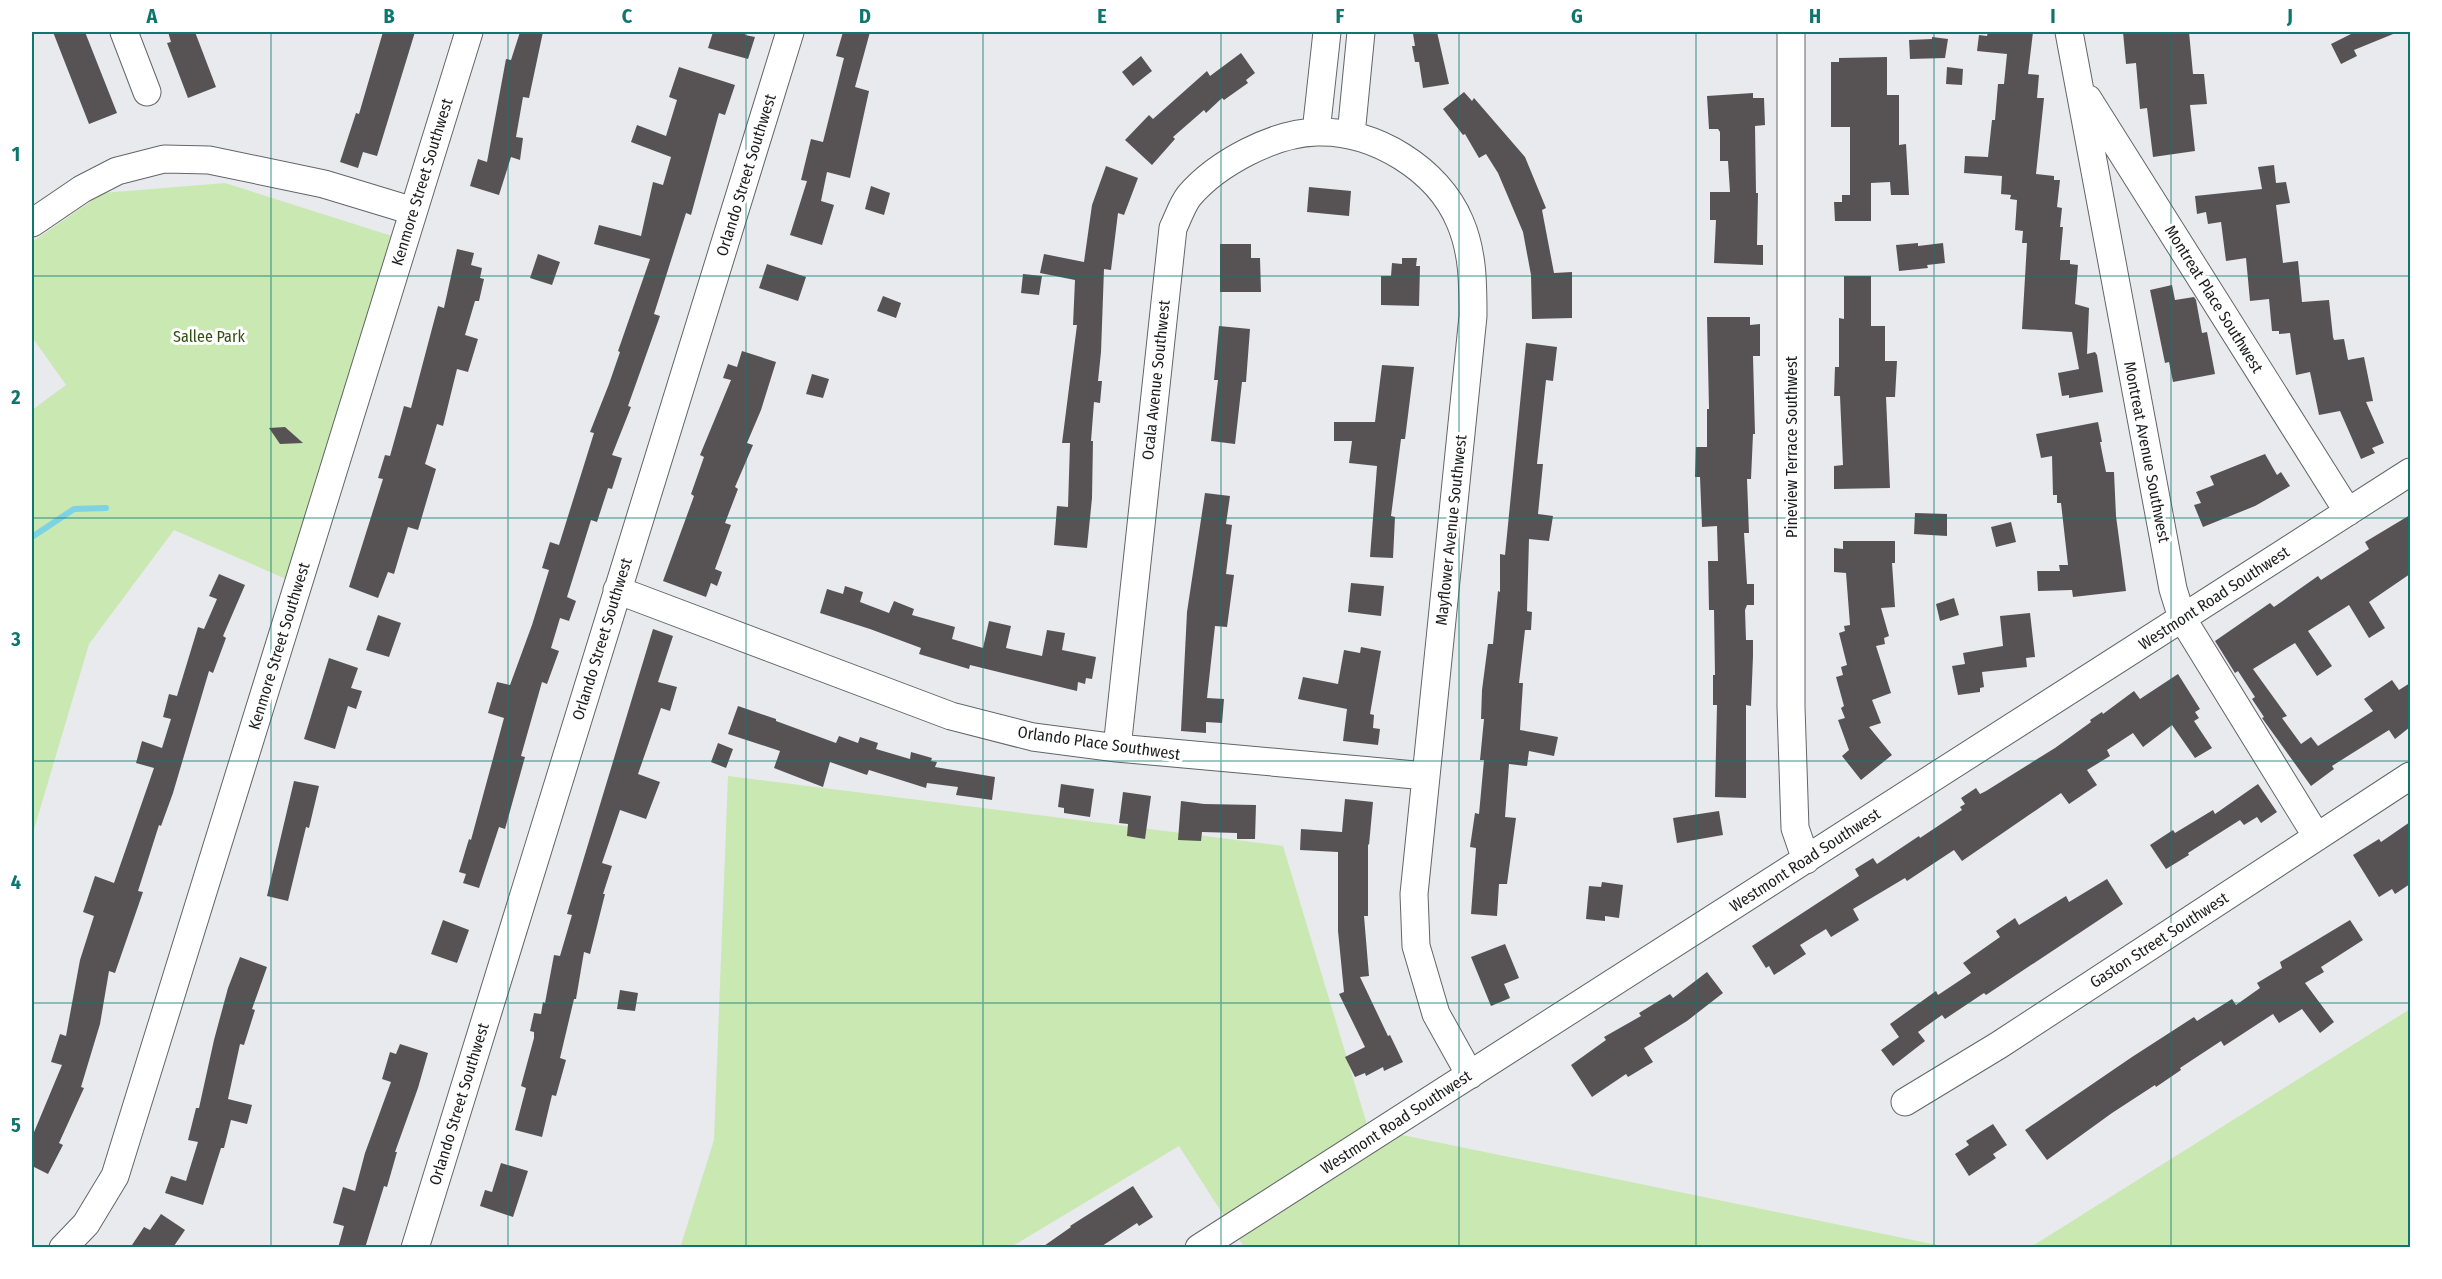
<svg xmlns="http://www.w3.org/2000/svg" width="2442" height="1279" font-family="'Fira Sans Condensed',sans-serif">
<rect width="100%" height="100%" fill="#e8eaee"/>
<path fill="#c9e8b2" d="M225,183L395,237L293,582L174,530L89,644L32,836V410L66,385L32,337V242L103,193Z
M728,776L1283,846L1368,1128L1947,1247H1244L1179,1146L1011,1247L680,1248L714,1140Z
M2410,1009V1247H2031Z"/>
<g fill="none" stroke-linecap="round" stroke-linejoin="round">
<path stroke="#7dd2e3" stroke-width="6" d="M32,537L74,509L106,508"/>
</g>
<path fill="#575355" d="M53,32H85L117,113L89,124Z
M168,32H195L216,87L188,98L167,43L171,42Z
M383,32H415L377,156L363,152L358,168L340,162L356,113L359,114Z
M520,32H543L529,98L523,97L516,137L523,138L520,160L511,157L499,195L470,186L478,159L487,162L506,59L511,60Z
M713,32H746L745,35L755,37L748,59L708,48Z
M843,32H870L855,87L869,91L850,178L827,172L821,201L834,205L822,245L790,235L807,181L801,180L811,139L823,142L844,58L836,56Z
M1424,32H1437L1449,84L1423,88L1419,62H1415L1412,46H1415L1413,34Z
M1988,32H2033L2028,74L2039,75L2037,98H2044L2036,174L2054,176V180H2060L2057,207L2062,208L2060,227H2063L2060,260H2070V264L2078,265L2075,304L2089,308L2087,354L2095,352L2097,355L2103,392L2069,398V395L2062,396L2058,373L2079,369L2072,332L2022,329L2027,243H2022L2023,231L2015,230L2017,200L2010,199L2011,195L2001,194L2002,176L1964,173L1965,156L1988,157L1992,120H1995L1998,84H2004L2007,54L1977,51L1979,35L1987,36Z
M2123,32H2189L2193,74H2204L2207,104L2190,105L2195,151L2153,157L2147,108L2140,109L2136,63L2126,64Z
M2355,32H2398L2354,50L2357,56L2341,64L2331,44Z
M1932,37L1948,39L1945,58L1910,59L1909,40L1932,39Z
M1241,53L1255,73L1246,80L1248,83L1224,100L1222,98L1206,113L1204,110L1173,137L1175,139L1152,165L1125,140L1149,115L1153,119L1207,71L1210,76Z
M1141,56L1152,71L1133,86L1122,72Z
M1887,57V95H1899V145L1906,144L1909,195H1891L1890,182L1871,183V221H1835L1834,202H1842V195H1850V127H1831V62H1839V58Z
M679,67L735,85L725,115L719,113L691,215L686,213L654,314L660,316L628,406L631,407L612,455L622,458L612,489L608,488L597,522L591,520L567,597L576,601L569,621L560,618L551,648L559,651L547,684L542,682L521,756L525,757L505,829L499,827L479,888L463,883L466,874L459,872L469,839L471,840L504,718L488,713L497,682L510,685L532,625L549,570L542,568L550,542L559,545L594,433L590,432L609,384L620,352L618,351L650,259L594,244L599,225L641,236L653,182L663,185L671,157L631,142L637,125L666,136L677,100L669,97Z
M1947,67L1963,69L1962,85L1946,84Z
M1464,92L1472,101L1474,98L1525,157L1546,208L1542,210L1554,273L1572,272V318L1532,319L1531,275L1523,232L1498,173L1486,154L1479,158L1465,134L1463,135L1443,109Z
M1753,93V98H1764L1765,125L1755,126L1756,193H1758L1757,245H1763V265L1714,263L1716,220H1710V192H1730L1728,161H1720V132L1718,129H1709L1707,96Z
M2274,165L2276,183L2286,182L2290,203L2276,205L2283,263L2298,261L2302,302L2329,300L2333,337L2334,340L2344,339L2348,360L2364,357L2373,401L2366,402L2384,443L2372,448L2375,453L2361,459L2340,411L2319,415L2310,372L2296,375L2290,333L2279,334V331H2272L2269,299L2250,301L2246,258L2226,261L2221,222L2208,224L2206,212L2197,214L2195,196L2262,189L2258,167Z
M1106,166L1138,178L1124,215L1118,213L1111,270L1104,269L1101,352L1098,381H1102L1100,403L1094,402L1091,441H1093L1092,498L1087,548L1054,545L1057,506L1068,507L1070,443H1062L1077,325H1073L1075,280L1040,273L1044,254L1084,262L1092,205Z
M871,186L890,193L884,215L865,209Z
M1309,187L1351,191L1349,216L1307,212Z
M1918,243V246L1943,243L1945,263L1927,265L1928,268L1899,271L1896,245Z
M1220,244H1251V258H1260L1261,292H1220Z
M457,249L474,253L471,265L482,268L480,278L484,279L479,301H475L465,335L478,339L468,372L457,369L443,426L437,424L425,464L436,469L418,530L408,527L394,574L388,572L378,598L349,587L383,479L378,478L385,455L390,456L404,406L411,408L438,306L444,308Z
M538,254L560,262L552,285L530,278Z
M1402,258H1417L1416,266H1420L1419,306L1381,305V276H1391L1392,263L1402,264Z
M767,264L806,277L798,301L759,288Z
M1023,274L1042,276L1039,295L1021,293Z
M1844,276H1871V326H1885V361H1897L1895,397H1886L1890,488L1834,489V466L1843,465L1840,396H1834L1835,367H1839V318L1844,319Z
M2172,285L2175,300L2194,297L2196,300L2202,333L2207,332L2215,374L2173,382L2169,362L2165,363L2150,290Z
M883,296L901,303L896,318L877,311Z
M1707,317H1750V325L1760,324V356H1753L1755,434H1753L1751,479H1747L1749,533H1744L1747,584H1754V605H1747L1745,610L1746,640H1753V656L1751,706L1746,705V798L1715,797L1717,705H1713V675H1715L1714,610H1709L1708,561H1718L1717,526L1702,527L1700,477H1695L1696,447H1707V409H1709Z
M1219,326L1250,329L1246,382H1242L1235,444L1211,441L1218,380H1214Z
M1526,343L1557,347L1553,381L1546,380L1537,464H1543L1538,514L1553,516L1549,541L1529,539L1527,611L1532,612L1531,630H1525L1519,683H1523L1520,730L1558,737L1554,756L1529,751L1527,766L1509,764L1505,817L1516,818L1507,884H1499L1497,916L1471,914L1476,848L1470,847L1475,813L1479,814L1484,760H1480L1484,719H1481L1482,690L1488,644H1493L1498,591L1500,592V554L1505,555Z
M742,351L776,362L761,410L747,443L753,445L735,487L738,489L725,523L731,525L715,569L722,572L717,586L711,583L706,597L663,581L694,496L691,494L704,457L700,455L731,380L723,378L728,364L737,367Z
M1382,365L1414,367L1405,439H1401L1391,516L1395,517L1393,558L1370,557L1377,466L1349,463L1352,441H1334V422H1375Z
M812,374L829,379L823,398L806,394Z
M2098,422L2102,442H2100L2106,472H2114L2116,516L2126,591L2073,597L2072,590L2038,591L2037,571H2060L2059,565H2068L2061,503H2057V495H2053L2052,456L2041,458L2036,434Z
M285,427L303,443L280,444L269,428Z
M2265,454L2277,475L2281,472L2290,486L2255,506L2203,527L2194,505L2201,503L2196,492L2214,485L2210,476Z
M1205,493L1230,496L1226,524L1232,525L1226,574L1234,575L1227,627L1215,626L1207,698L1224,699L1222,723L1206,722V733L1181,731L1187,612Z
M1915,513L1947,514V536L1914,534Z
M2410,515V574L2369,602L2385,628L2369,638L2349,605L2308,631L2332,666L2317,676L2295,643L2253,669L2287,716L2282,718L2301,744L2311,737L2318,746L2373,711L2364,699L2392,680L2399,690L2410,683V727L2395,739L2389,730L2332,766L2334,769L2311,786L2262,718L2264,717L2252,699L2255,697L2238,671L2235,673L2215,641L2270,603L2274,607L2318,576L2321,580L2369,549L2365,542Z
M2011,522L2016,542L1996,547L1991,527Z
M1843,541H1895V563H1892L1895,607L1881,608L1889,636L1884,638L1885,644L1876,646L1891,693L1872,700L1881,723L1869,727L1892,755L1861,780L1842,756L1849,750L1838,720L1845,718L1841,708L1844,706L1836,677L1843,675L1841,667L1847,665L1839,633L1845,631L1844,626L1850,625L1846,573L1834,572V548L1843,549Z
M219,574L245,585L223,636L226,638L213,673L209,671L173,793L161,826L159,825L138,891L143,892L115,973L109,971L100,1024L81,1087L84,1088L59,1143L63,1145L48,1174L32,1166V1137L62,1065L51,1062L60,1034L66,1036L80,960L94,916L83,912L95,876L114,883L154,768L136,763L142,741L162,748L171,719L163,717L169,694L177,696L198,627L204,629L217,599L209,596Z
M1351,583L1384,586L1381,616L1348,612Z
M845,586L863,592L860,602L889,613L894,601L914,609L912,615L955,627L952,639L983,648L989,621L1011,626L1006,648L1042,656L1047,630L1065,633L1062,650L1096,657L1092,679L1086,678L1085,684L1078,682L1077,691L970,665L969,669L919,654L921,648L870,629L820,613L827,589L843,594Z
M1954,598L1959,615L1940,621L1936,604Z
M2030,613L2035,657L2026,658L2027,667L1982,672L1984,687L1980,688V692L1958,695L1952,666L1965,664L1963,653L2003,646L2000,616Z
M378,615L401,623L389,657L366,650Z
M653,629L673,636L658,682L677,687L670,711L661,708L638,774L660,782L646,819L620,810L602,863L612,866L603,894H605L590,954L584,952L576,999H574L560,1058L566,1060L556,1096L552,1095L542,1137L515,1130L526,1088L521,1086L534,1038V1032L530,1031L534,1013L541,1014L543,1002L545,1003L554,955L560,956L572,915L567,914Z
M1361,647L1381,651L1370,714L1374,715L1373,728L1380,729L1378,745L1343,741L1347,709L1298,699L1303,677L1338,684L1344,650L1360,653Z
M329,658L358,668L351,688L362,691L356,709L348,706L335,749L304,739Z
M2178,674L2200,709L2195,712L2199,718L2194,721L2212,748L2195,758L2172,725L2143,747L2133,733L2107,750L2110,756L2087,770L2097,785L2069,804L2061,793L1962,861L1954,850L1907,881L1905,878L1853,909L1859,920L1831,937L1826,929L1800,945L1806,954L1774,975L1769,966L1766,968L1752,946L1859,876L1855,869L1873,858L1877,864L1919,836L1920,838L1962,810L1960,807L1965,804L1961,798L1976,788L1980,794L1986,791L2055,748L2091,722L2090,720L2102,712L2103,714L2134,691L2140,699Z
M738,706L776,719V721L836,743L839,736L858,743L860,737L878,743L876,749L910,759L911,752L932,758L931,761L937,762L935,767L995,777L992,800L956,795L958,787L927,783L926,788L869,770L867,775L830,762L823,787L774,768L780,751L728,734Z
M718,743L733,749L726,768L711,762Z
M294,781L319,786L309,828L306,827L288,901L267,896Z
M1061,784L1094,789L1090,817L1064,813V808L1058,807Z
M2258,784L2277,812L2261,823L2257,817L2244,825L2240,820L2188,853L2189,855L2166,869L2150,845L2173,830L2175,833L2213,810L2215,814Z
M1123,792L1151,796L1145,839L1127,836L1128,824L1119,823Z
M1345,799L1373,802L1369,845L1368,844V916H1364L1369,976L1360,977L1388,1036L1390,1035L1403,1062L1384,1071L1383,1067L1366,1076L1365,1073L1355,1077L1345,1057L1365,1047L1339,994L1344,992L1338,931V852L1300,850L1301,829L1342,832Z
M1181,801L1204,804L1256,805L1255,839H1237V833L1202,832L1201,841L1178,840Z
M1719,811L1723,835L1677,843L1673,818Z
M2410,822V884L2395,894L2392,889L2379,897L2353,855L2379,839L2381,842Z
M2107,879L2123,904L1986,995L1984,993L1945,1019L1942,1015L1918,1032L1925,1041L1893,1066L1881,1050L1899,1037L1890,1024L1936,991L1938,995L1971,973L1963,963L2000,937L1996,931L2015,918L2019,925L2066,896L2069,902Z
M1602,882L1623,885L1619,918L1605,916V921L1586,919L1589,886L1601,887Z
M443,920L469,930L457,963L431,954Z
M2350,920L2363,940L2321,967L2324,972L2305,983L2334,1022L2320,1033L2302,1009L2279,1023L2273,1014L2224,1046L2221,1041L2180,1068L2181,1070L2156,1087L2155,1085L2112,1113L2047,1160L2025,1130L2132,1057L2194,1017L2197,1021L2232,999L2236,1005L2260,988L2257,983L2282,968L2280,962Z
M1505,944L1519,978L1504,984L1510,998L1491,1006L1471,957Z
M240,957L267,967L252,1009L255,1010L244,1045L240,1044L228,1099L252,1105L247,1124L231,1120L224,1148H221L203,1205L165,1193L171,1176L186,1181L198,1142L188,1140L196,1108H199L214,1040L228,988Z
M1707,972L1723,993L1687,1021L1644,1048L1653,1062L1628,1077L1626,1074L1592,1097L1571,1065L1606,1040L1604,1037L1641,1016L1639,1013L1670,994L1673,998Z
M620,990L638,993L635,1011L617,1009Z
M400,1044L428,1053L418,1088L395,1152H397L387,1187L384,1186L365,1248H338L344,1226L333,1223L343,1187L355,1191L365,1153L391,1082L382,1079L390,1052L396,1054Z
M1993,1124L2007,1145L1993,1154L1996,1158L1969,1176L1955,1154L1969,1145L1966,1141Z
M501,1163L528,1171L513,1217L480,1206L485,1190L492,1192Z
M1133,1186L1153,1217L1139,1226L1137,1223L1099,1248H1041L1071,1227L1070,1226Z
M161,1214L185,1230L174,1246L176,1248H130L144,1227L150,1230Z"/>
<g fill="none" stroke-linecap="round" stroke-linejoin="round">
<defs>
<path id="minor" d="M124,32L147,92
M1791,32V707L1795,828L1806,860
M2069,32L2173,589L2182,618L2317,837
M2088,99L2348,512
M1316,132L1327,32
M1351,135L1361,32
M32,223L82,189L117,171L164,159L209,160L324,184L413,211
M617,590L951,716L1033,737L1117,748L1426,776
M1117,748L1173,228C1178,218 1182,205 1189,196C1217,163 1274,133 1317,132C1374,130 1438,169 1460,222C1473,252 1473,284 1473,316L1414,894L1416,946L1436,1014L1470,1075
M1905,1102L1999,1045L2410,776
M63,1248L86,1224L115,1176L469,32
M415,1248L790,32
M1199,1248L2410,472"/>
</defs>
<use href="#minor" stroke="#636568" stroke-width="29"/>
<use href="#minor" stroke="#fff" stroke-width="27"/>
</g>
<path fill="none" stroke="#0f766e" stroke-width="1.5" stroke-opacity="0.55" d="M271,32V1248M508,32V1248M746,32V1248M983,32V1248M1221,32V1248M1459,32V1248M1696,32V1248M1934,32V1248M2171,32V1248M32,276H2410M32,518H2410M32,761H2410M32,1003H2410"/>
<g text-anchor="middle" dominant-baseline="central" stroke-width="6" stroke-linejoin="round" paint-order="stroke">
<g font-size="16" fill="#1c1d1e" stroke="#fff">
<text transform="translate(746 175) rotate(-73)">Orlando Street Southwest</text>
<text transform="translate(422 182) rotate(-73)">Kenmore Street Southwest</text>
<text transform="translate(2214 299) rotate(58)">Montreat Place Southwest</text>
<text transform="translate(1156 380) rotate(-84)">Ocala Avenue Southwest</text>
<text transform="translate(1791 447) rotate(-90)">Pineview Terrace Southwest</text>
<text transform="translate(2147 452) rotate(79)">Montreat Avenue Southwest</text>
<text transform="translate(1451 530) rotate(-84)">Mayflower Avenue Southwest</text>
<text transform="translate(2214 598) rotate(-33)">Westmont Road Southwest</text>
<text transform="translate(602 639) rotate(-73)">Orlando Street Southwest</text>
<text transform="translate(279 646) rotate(-73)">Kenmore Street Southwest</text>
<text transform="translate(1099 743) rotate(8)">Orlando Place Southwest</text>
<text transform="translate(1805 860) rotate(-33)">Westmont Road Southwest</text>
<text transform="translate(2159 940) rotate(-33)">Gaston Street Southwest</text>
<text transform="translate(459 1104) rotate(-73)">Orlando Street Southwest</text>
<text transform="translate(1396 1122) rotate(-33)">Westmont Road Southwest</text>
</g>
<g font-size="16" fill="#314f13" stroke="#fff">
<text x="209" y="336">Sallee Park</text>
</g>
</g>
<rect width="2442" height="1279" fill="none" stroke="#ffffff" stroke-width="66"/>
<rect x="33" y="33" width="2376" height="1213" fill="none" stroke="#0f766e" stroke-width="2"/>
<g font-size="20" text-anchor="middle" font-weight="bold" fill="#0f766e">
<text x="152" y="23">A</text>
<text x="389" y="23">B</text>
<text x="627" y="23">C</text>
<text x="865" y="23">D</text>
<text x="1102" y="23">E</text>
<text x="1340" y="23">F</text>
<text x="1577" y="23">G</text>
<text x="1815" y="23">H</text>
<text x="2053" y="23">I</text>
<text x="2290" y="23">J</text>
<text x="16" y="161">1</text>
<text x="16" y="404">2</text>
<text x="16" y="646">3</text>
<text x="16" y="889">4</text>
<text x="16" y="1132">5</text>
</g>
</svg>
